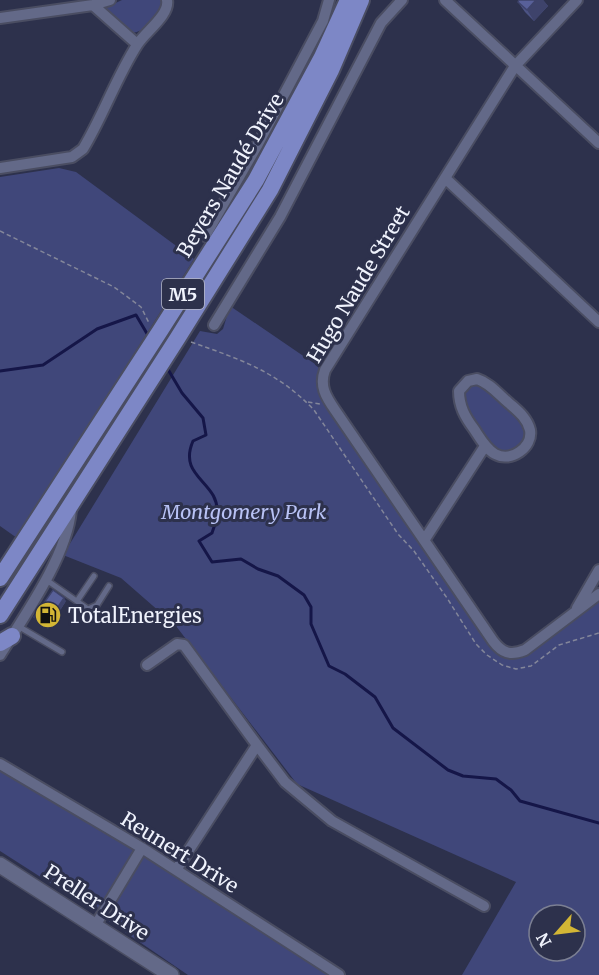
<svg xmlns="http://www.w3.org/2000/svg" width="599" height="975" font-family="Merriweather,serif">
<rect width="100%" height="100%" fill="#2d314c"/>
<path fill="#40477a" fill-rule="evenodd" d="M122,0H163L164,7C155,20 147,32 130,33L105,8Z
M59,168L76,172L194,259L17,538L0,526V177Z
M230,306L318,366L325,398L492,644L522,652L599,601V975H462L516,882L297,784L176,626L121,578L63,555L200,331L217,334L223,329ZM539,915H575V951H539Z
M476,385C495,393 512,413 525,429V438L520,448C514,450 508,453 501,451C492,447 464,412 463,402C461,393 468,387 476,385Z
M0,758L141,852L340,975H188L100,915L0,851Z"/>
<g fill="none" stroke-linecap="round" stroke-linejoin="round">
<path stroke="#151648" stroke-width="3" d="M166,366L182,393L203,418L206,435L193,441C177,478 220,481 217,514C217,520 214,527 212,533L199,541L212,562L241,559L258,569L278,576L304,595L311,607V624L329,666L345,674L375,697L393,728L448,770L463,776L496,779L511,790L520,801L599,823
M0,371L43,365L97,329L136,315L149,337"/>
<defs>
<path id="lane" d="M45,579L88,609L97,605L109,586
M77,601L94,576
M18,626L62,652"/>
<path id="street" d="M445,0L599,143
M577,0L515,66L325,370C319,386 326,397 335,410L493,641C502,653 510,656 525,650L599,594
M93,5L137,44
M0,18L93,5L110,0
M0,168L72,157L83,149C103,116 116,78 137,45C145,32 170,15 167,0
M445,178L599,322
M205,236L258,144L323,21L329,0
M214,325L280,217L381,23L402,0
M477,379C490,383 499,395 510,404C518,411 527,418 530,430C533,447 511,463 495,454C486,449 480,438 474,429C465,417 459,406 459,391L468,381Z
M425,539L485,446
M577,608L599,570
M0,655C25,615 67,556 71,510
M147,665L177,644L184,645L257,745L176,870
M257,745L285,782L332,821L484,906
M0,764L142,848L339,975
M95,926L142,848"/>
<path id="secondary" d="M0,865L171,975"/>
<path id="primary" d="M0,578L160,331L256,180L322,57L348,0
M0,615L177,339L270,190L331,70L361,0
M0,643L12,636"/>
</defs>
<use href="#lane" stroke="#4a4d62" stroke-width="8"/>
<use href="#street" stroke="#4a4d62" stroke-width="14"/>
<use href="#secondary" stroke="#4a4d62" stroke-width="18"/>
<use href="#primary" stroke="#4a4d62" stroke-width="20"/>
<path stroke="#83869a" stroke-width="1.5" stroke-dasharray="4.5 3" stroke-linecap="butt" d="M0,231L114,287L141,307L149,323
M191,342C239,359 277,371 314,410L398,534L414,551L447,598L476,644L487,655L502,665L516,669L531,666L559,645L599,633
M308,402L320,404"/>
<use href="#lane" stroke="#636988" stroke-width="5"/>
<use href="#street" stroke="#636988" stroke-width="10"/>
<use href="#secondary" stroke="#636988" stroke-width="15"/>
<use href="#primary" stroke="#7d87c6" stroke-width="16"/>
</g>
<path fill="#4c5384" d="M518,0H543L548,6L534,21L525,12L518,2Z
M66,601L48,629L37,621L34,617Z"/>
<path fill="#3e436b" d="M536,0H543L548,6L534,21L527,10Z
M64,598L66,601L48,629L46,625Z"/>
<path fill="#586099" stroke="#3e436b" stroke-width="1.5" d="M519,0H536L527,10L518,2Z
M53,590L64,598L46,625L34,617Z"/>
<defs>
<symbol id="fuel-disc" viewBox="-11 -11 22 22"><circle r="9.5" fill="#d3b635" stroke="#2d314c"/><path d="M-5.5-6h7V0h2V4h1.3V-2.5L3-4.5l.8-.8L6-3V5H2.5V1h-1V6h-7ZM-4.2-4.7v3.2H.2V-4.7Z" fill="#111"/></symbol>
</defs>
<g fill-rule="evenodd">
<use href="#fuel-disc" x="33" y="600" width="30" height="30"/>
</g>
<g text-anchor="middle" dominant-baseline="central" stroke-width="6" stroke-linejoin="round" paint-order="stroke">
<rect fill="#2d314c" stroke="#b6b9c8" stroke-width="1.5" x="162" y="279" width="42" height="30" rx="4.5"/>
<g font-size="18" font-weight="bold" fill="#f0f3fd">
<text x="183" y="294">M5</text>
</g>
<g font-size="20" fill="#f0f3fd" stroke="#2d314c">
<text transform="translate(230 175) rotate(-59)">Beyers Naudé Drive</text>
<text transform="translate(358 284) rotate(-59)">Hugo Naude Street</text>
<text transform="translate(180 852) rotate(32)">Reunert Drive</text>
<text transform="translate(97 902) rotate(33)">Preller Drive</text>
</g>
<g font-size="20" font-style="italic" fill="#b8c2f5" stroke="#2d314c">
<text x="244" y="511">Montgomery Park</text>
</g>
<g font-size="20" fill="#f0f3fd" stroke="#2d314c" text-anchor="start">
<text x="68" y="615">TotalEnergies</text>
</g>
</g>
<g transform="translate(557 933) rotate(242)"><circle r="28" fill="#2d314c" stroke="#7b7f93" stroke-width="1.5"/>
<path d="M0-4.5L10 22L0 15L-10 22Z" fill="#d3b635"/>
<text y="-9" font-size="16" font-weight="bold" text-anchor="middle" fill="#f0f3fd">N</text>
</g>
</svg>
